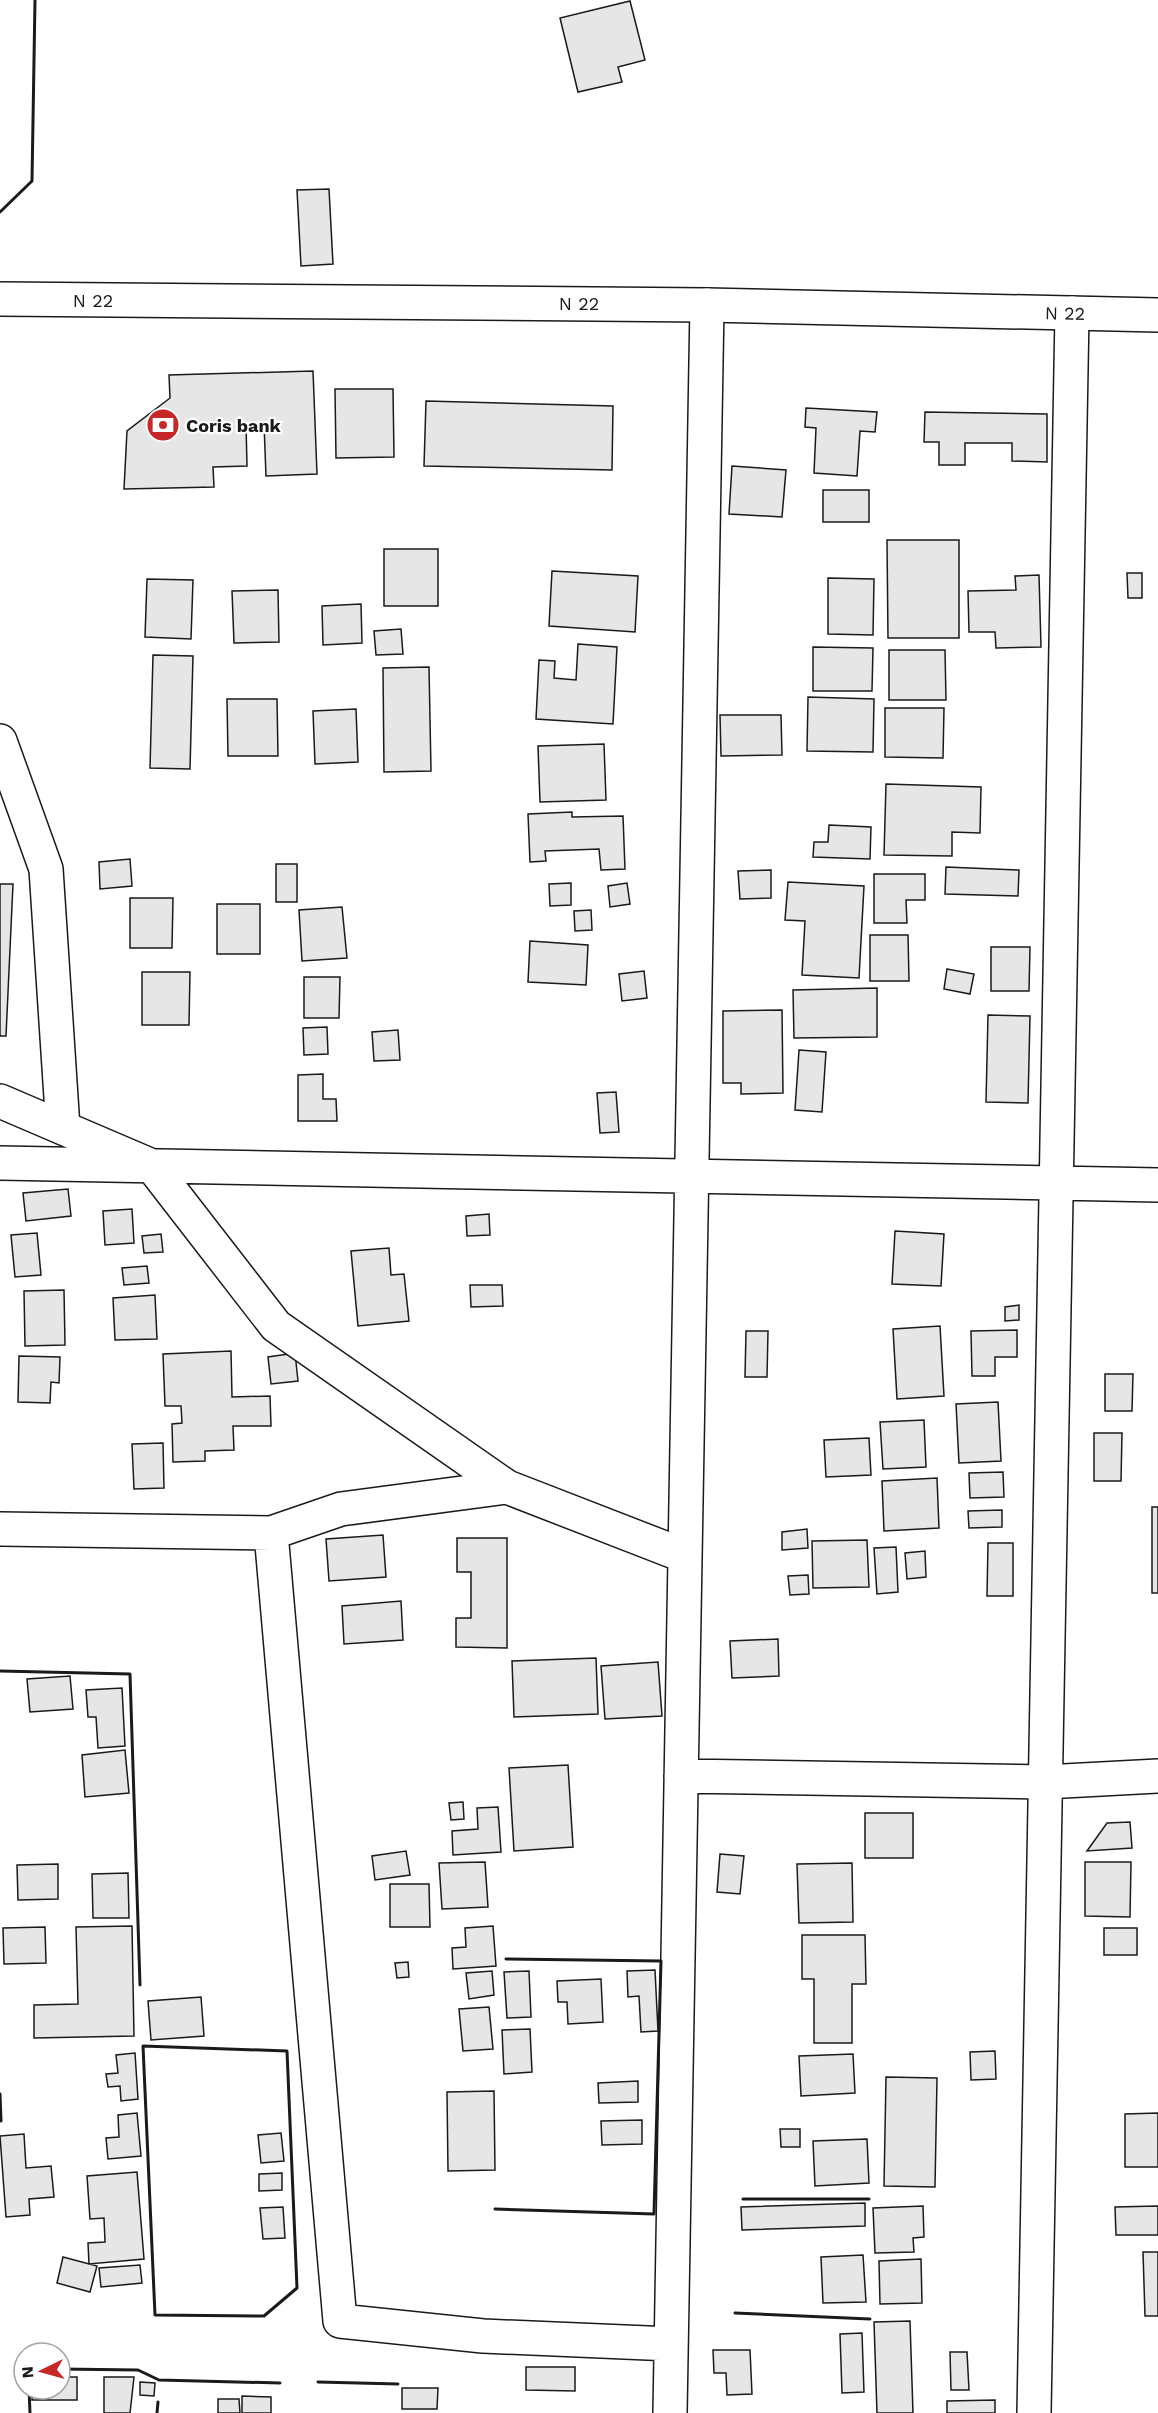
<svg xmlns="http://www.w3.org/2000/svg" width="1158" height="2413" font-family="'Work Sans',sans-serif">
<rect width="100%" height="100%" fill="#fff"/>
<path fill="#e6e6e6" stroke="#1a1a1a" stroke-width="1.5" d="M630,1L645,60L618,67L622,82L578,92L560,18Z
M329,189L333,264L301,266L297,190Z
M313,371L317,474L266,476L264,424H246L247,466L213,467L214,487L124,489L127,431L170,398L169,375Z
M335,389H393L394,457L336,458Z
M426,401L613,406L612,470L424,466Z
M806,408L877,412L875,432L860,431L857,476L814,473L816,428L805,427Z
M925,412L1047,414V462L1012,461V443H965V465H939V442H924Z
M732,466L786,470L782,517L729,514Z
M823,490H869V522H823Z
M887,540H959V638H888Z
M384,549H438V606H384Z
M552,571L638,576L635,632L549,626Z
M1127,573H1142V598H1128Z
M1039,575L1041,647L996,648L995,632H969L968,591L1016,590L1015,576Z
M828,578L874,579L873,635L828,634Z
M147,579L193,580L191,639L145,637Z
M278,590L279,642L234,643L232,591Z
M361,604L362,643L323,645L322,606Z
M401,629L403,654L376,655L374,631Z
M578,644L617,647L613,724L536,719L539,660L555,661L554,678L576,680Z
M813,647L873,648L872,691H813Z
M889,650H945L946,700H889Z
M153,655L193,656L190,769L150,768Z
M429,667L431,771L384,772L383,668Z
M808,697L874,699L873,752L807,751Z
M227,699H277L278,756H228Z
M885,708H944L943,758L885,757Z
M356,709L358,762L315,764L313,711Z
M720,715H781L782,755L721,756Z
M604,744L606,800L540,802L538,746Z
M886,784L981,787L980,833L952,832V856L884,855Z
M572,812V817L623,816L625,869L601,870L599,849L545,851L546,861L530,862L528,814Z
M829,825L871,827L870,859L813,857L814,842H828Z
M130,859L132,886L100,889L99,862Z
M276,864H297V902H276Z
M946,867L1019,870L1018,896L945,894Z
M771,870V898L740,899L738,871Z
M874,874H925V900H906L907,923H874Z
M788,882L864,886L859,978L802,975L805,921L785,920Z
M571,883V905L550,906L549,884Z
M627,883L630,904L610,907L608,886Z
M0,884H13L6,1036H0Z
M130,898H173L172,948H130Z
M217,904H260V954H217Z
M342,907L347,958L302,961L299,910Z
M591,910L592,930L575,931L574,911Z
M870,935H908L909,981H870Z
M530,941L588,945L586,985L528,982Z
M991,947H1030L1029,991H991Z
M947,969L974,974L970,994L944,989Z
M644,971L647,998L622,1001L619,974Z
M142,972H190L189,1025H142Z
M304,977H340L339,1018H304Z
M877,988V1037L794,1038L793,990Z
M782,1010L783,1093L741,1094V1083H723V1011Z
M988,1015L1030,1016L1028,1103L986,1102Z
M327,1027L328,1054L304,1055L303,1028Z
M398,1030L400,1060L374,1061L372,1032Z
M799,1050L826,1052L822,1112L795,1110Z
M323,1074V1099H336L337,1121H298V1075Z
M616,1092L619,1132L600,1133L597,1093Z
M68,1189L71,1216L26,1221L23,1193Z
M132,1209L134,1243L105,1245L103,1211Z
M489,1214L490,1235L467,1236L466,1216Z
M895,1231L944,1234L941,1286L892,1284Z
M37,1233L41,1275L15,1277L11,1235Z
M161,1234L163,1252L144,1253L142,1236Z
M389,1248L391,1275L404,1274L409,1321L358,1326L351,1251Z
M147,1266L149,1283L124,1285L122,1268Z
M470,1285H502L503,1306L471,1307Z
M64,1290L65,1345L25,1346L24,1291Z
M155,1295L157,1339L115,1340L113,1298Z
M1019,1305V1320L1005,1321V1307Z
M940,1326L944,1396L897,1399L893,1329Z
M1017,1330V1357H995V1376H972L971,1331Z
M746,1331H768L767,1377H745Z
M231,1351L232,1397L270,1396L271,1426H233L234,1450L205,1451V1461L173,1462L172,1424L182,1423L181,1406H165L163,1354Z
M295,1353L298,1381L271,1384L268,1357Z
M19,1356L60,1357L59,1383L51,1382L50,1403L18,1402Z
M1105,1374H1133L1132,1411H1105Z
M998,1402L1001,1461L959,1463L956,1404Z
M924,1420L926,1467L883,1469L880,1422Z
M1094,1433H1122L1121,1481H1094Z
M869,1438L871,1475L826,1477L824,1440Z
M163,1443L164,1488L134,1489L132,1444Z
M1003,1472L1004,1497L970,1498L969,1473Z
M937,1478L939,1528L884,1531L882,1481Z
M1152,1507H1158V1593H1152Z
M1002,1510V1527L969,1528L968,1511Z
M807,1529L808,1548L782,1550V1532Z
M383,1535L386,1577L329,1581L326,1539Z
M457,1538H507V1648L456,1647V1618H471V1572H457Z
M867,1540L869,1587L813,1588L812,1541Z
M988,1543H1013V1596H987Z
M896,1547L898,1592L877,1594L874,1548Z
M925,1551L926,1577L907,1579L905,1553Z
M808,1575L809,1594L790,1595L788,1576Z
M401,1601L403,1640L344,1644L342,1606Z
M778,1639L779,1676L732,1678L730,1641Z
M596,1658L598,1714L514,1717L512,1661Z
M658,1662L662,1716L605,1719L601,1666Z
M70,1676L73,1709L30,1712L27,1679Z
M122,1688L125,1746L98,1748L96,1717H88L86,1690Z
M125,1750L129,1793L85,1797L82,1755Z
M568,1765L573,1847L514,1851L509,1768Z
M463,1802L464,1819L451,1820L449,1803Z
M498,1807L501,1852L453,1855L452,1831L478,1829L477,1808Z
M865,1813H913V1858H865Z
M1130,1822L1132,1848L1087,1851L1107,1823Z
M406,1851L410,1875L375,1880L372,1856Z
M720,1854L744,1856L740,1894L717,1892Z
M485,1862L488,1907L442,1909L439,1863Z
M1085,1862H1131L1130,1917L1085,1916Z
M852,1863L853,1922L799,1923L797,1864Z
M58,1864V1899L18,1900L17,1865Z
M128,1873L129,1918H93L92,1874Z
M390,1884H429L430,1927H390Z
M132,1926L134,2036L34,2038V2005L78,2004L76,1927Z
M493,1926L496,1966L453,1969L452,1948L466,1947L465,1928Z
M45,1927L46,1963L4,1964L3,1928Z
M1104,1928H1137V1955H1104Z
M802,1935H865L866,1984H852V2043H814V1979H802Z
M408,1962L409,1977L397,1978L395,1963Z
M655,1970L658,2031L641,2032L639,1996L628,1997L627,1971Z
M492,1971L494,1995L469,1999L466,1973Z
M529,1971L531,2017L507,2018L504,1972Z
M601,1979L603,2022L568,2024L567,2002H558L557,1981Z
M201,1997L204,2036L151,2040L148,2001Z
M489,2007L493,2049L463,2051L459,2009Z
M530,2029L532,2072L504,2074L502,2030Z
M995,2051L996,2079L971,2080L970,2052Z
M135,2053L138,2099L121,2101L120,2086L108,2087L106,2074L118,2073L116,2055Z
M853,2054L855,2093L801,2096L799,2056Z
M886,2077L937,2078L935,2187L884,2186Z
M638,2081V2102L599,2103L598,2083Z
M494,2091L495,2170L448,2171L447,2092Z
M137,2113L141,2156L108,2159L106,2138L119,2137L118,2115Z
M1158,2113V2167H1125V2114Z
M642,2120V2144L602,2145L601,2121Z
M780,2129H800V2147H781Z
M281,2133L284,2161L261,2163L258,2135Z
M24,2134L26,2168L51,2166L54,2197L29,2199L30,2215L6,2217L0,2136Z
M867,2139L869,2183L815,2186L813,2141Z
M137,2172L144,2259L89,2264L88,2243L105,2242L104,2218L90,2219L87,2176Z
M282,2173V2190L259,2191V2174Z
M865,2203V2226L742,2230L741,2207Z
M923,2206L924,2237L913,2238L914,2252L875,2253L873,2208Z
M1158,2206V2235H1116L1115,2207Z
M283,2207L285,2238L263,2239L260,2208Z
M1143,2252H1158V2316H1145Z
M863,2255L866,2302L823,2303L821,2257Z
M63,2257L97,2266L90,2292L57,2283Z
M921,2259L922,2303L880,2304L879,2261Z
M140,2265L142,2283L101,2287L99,2268Z
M910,2321L913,2413H877L874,2322Z
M862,2333L864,2392L842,2393L840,2334Z
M713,2350H750L752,2394L727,2395L726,2373H714Z
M950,2352H967L969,2390H951Z
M526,2367H575V2391L526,2390Z
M60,2377H77V2400H32L33,2389H60Z
M104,2377H134L130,2413H104Z
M140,2382L155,2383L154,2396L140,2395Z
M402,2388H438L437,2409H402Z
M242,2396L271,2397V2413H242Z
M218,2399H239L240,2413H218Z
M995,2400V2413H947V2401Z"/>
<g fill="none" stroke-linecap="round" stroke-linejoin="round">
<defs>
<path id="minor" d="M0,741L46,869L63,1128
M0,1101L152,1166L276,1326L507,1487
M0,1163L1158,1185
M0,1529L271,1533L341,1509L507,1487L685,1556
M271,1533L340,2321L483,2336L671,2344
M681,1776L1045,1782L1158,1776
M670,2413L707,305
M1034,2413L1072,313"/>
<path id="major" d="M0,299L707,305L1158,315"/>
</defs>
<use href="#minor" stroke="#1a1a1a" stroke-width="36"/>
<use href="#major" stroke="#1a1a1a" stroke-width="36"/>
<use href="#minor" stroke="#fff" stroke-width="33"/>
<use href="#major" stroke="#fff" stroke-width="33"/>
<path stroke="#1a1a1a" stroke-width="3" d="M0,212L32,181L35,0
M0,1671L130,1674L140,1985
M143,2046L287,2051L297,2288L264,2316L155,2315Z
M0,2094L1,2121
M743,2199H869
M495,2209L654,2214L661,1961L506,1959
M735,2313L870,2319
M60,2369L138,2370L159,2380L280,2383
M318,2382L398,2384
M29,2389L30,2413
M157,2413L158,2402"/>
</g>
<defs>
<symbol id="bank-disc" viewBox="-11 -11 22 22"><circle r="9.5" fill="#c62828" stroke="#fff"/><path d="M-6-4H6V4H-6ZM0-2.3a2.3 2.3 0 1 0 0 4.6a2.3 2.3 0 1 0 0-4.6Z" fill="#fff"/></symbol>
</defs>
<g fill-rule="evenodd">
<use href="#bank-disc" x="144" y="406" width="38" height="38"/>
</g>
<g text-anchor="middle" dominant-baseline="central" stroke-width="4.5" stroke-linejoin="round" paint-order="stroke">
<g font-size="18" fill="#1a1a1a" stroke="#fff">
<text x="93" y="300">N 22</text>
<text x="579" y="303">N 22</text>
<text transform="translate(1065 313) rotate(1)">N 22</text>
</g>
<g font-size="18" font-weight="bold" fill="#1a1a1a" stroke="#fff" text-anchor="start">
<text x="186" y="425">Coris bank</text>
</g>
</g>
<g transform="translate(42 2371) rotate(265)"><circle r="28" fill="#ffffff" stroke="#a3a3a3" stroke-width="1.5"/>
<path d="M0-4.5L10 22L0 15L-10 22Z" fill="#c62828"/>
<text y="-9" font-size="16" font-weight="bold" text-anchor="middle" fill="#1a1a1a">N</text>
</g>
</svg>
